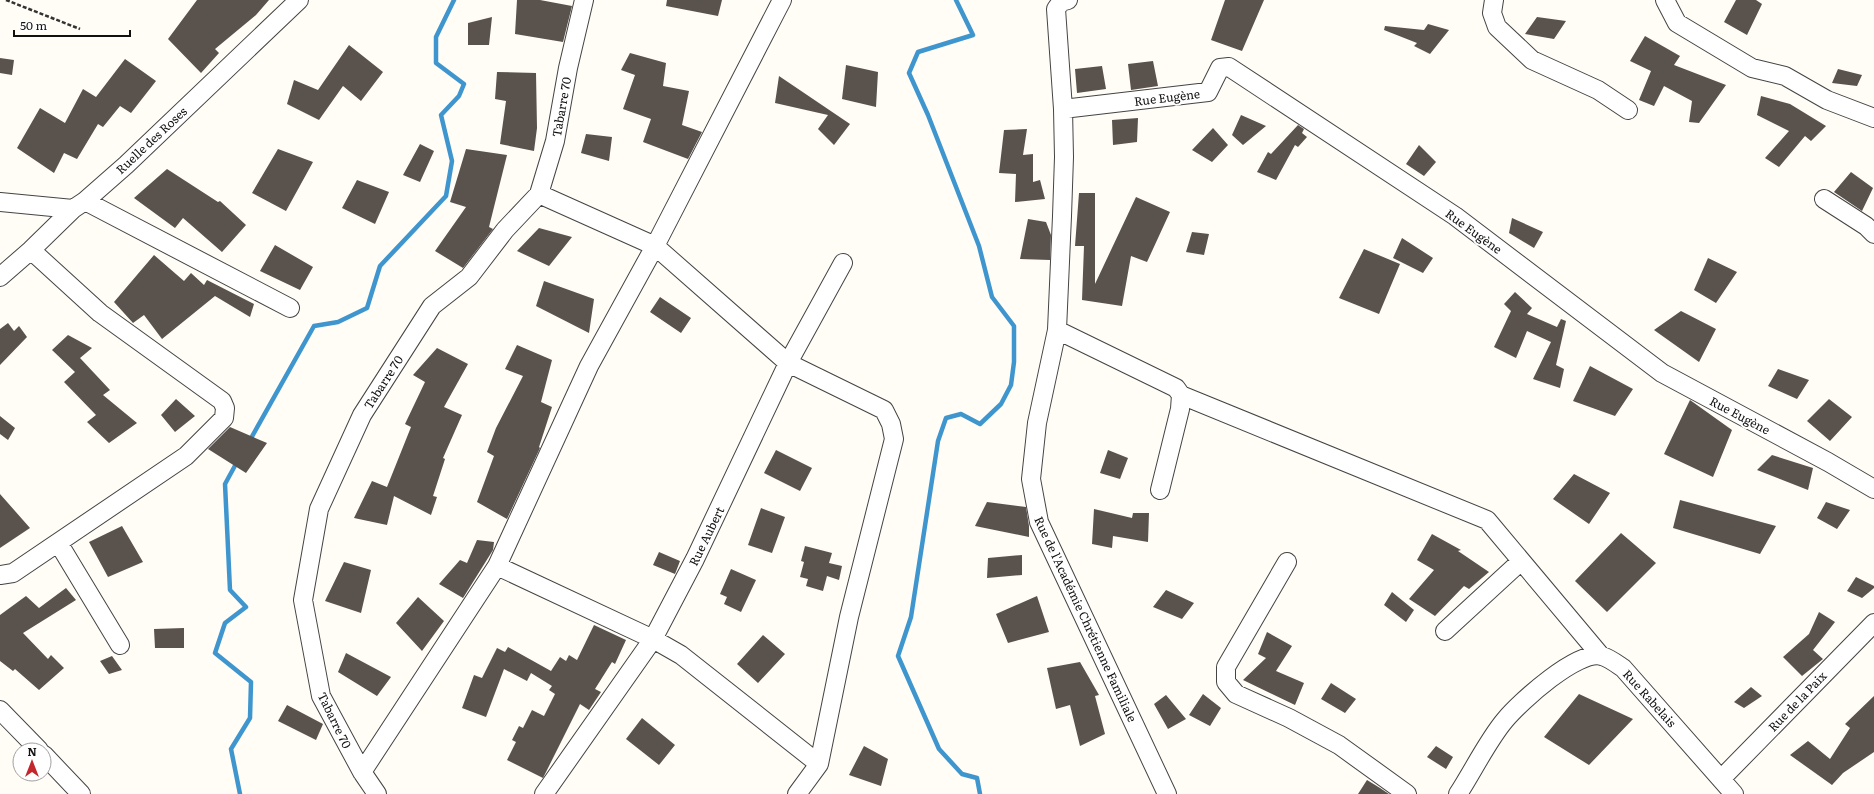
<svg xmlns="http://www.w3.org/2000/svg" width="1874" height="794" font-family="Literata,serif">
<rect width="100%" height="100%" fill="#fffdf5"/>
<g fill="none" stroke-linecap="round" stroke-linejoin="round">
<path stroke="#3f96cf" stroke-width="4.5" d="M956,0L973,35L918,52L909,73L928,115L979,246L992,297L1014,326V362L1011,385L1001,404L980,424L961,414L946,418L938,441L911,617L898,656L939,749L962,774L977,778L980,794
M250,440L314,326L338,322L367,308L380,266L446,196L452,161L441,115L459,96L464,84L436,63V37L454,0
M237,462L225,484L230,590L246,607L225,623L215,653L251,682L250,718L231,749L240,794"/>
</g>
<path fill="#5a524d" d="M197,0H269L256,15L215,49L219,53L201,73L168,39Z
M517,0H540L572,6L563,42L515,34Z
M667,0H722L718,16L666,6Z
M1225,0H1264L1242,51L1211,40Z
M1736,0H1756L1762,4L1747,35L1724,22Z
M492,17L489,45H468V23Z
M1537,17L1566,21L1554,39L1525,34Z
M1428,24L1449,30L1430,54L1414,46L1417,43L1384,30L1385,26L1424,30Z
M1645,36L1680,56L1674,65L1726,85L1699,123L1689,122L1692,101L1664,86L1654,106L1639,100L1651,71L1630,61Z
M349,45L383,72L361,101L343,86L319,120L287,104L294,80L318,90Z
M630,53L666,63L663,86L689,91L682,125L702,132L688,159L643,142L651,119L623,109L635,75L621,70Z
M0,58L14,60L12,75L0,73Z
M125,59L156,81L131,113L120,106L103,127L98,124L77,159L64,153L54,173L17,148L40,108L65,123L83,89L96,97Z
M1153,61L1158,86L1131,90L1128,64Z
M846,65L878,72L876,107L842,99Z
M1102,66L1106,89L1077,93L1075,69Z
M1838,69L1862,75L1857,86L1832,83Z
M497,72L536,73L537,128L534,151L500,144L506,101L495,99Z
M779,76L850,124L834,145L818,129L828,115L775,103Z
M1761,96L1790,104L1826,126L1811,141L1805,136L1779,167L1765,158L1789,131L1757,115Z
M1241,115L1266,126L1243,145L1232,135Z
M1138,118L1137,142L1113,145L1112,120Z
M1298,125L1304,129L1302,133L1307,137L1298,147L1295,145L1276,180L1257,172L1268,152L1271,154Z
M1213,128L1228,145L1212,162L1192,150Z
M1027,129L1023,155L1033,154V182L1040,180L1045,199L1015,202L1016,174L999,173L1004,130Z
M586,134L612,137L609,161L581,153Z
M420,144L434,151L420,182L403,175Z
M1419,145L1436,162L1424,176L1406,164Z
M278,149L313,162L286,211L252,193Z
M466,149L507,155L489,227L493,229L463,268L435,251L466,207L450,202Z
M167,169L218,202L220,201L246,225L222,252L183,218L175,228L134,198Z
M1851,172L1873,188L1862,211L1834,192Z
M357,180L389,192L375,224L342,208Z
M1079,193H1095V284L1136,197L1170,212L1147,262L1131,256L1122,306L1082,300L1084,246H1075Z
M1512,218L1543,232L1534,248L1509,233Z
M1028,219L1046,222L1051,235L1050,260L1020,259Z
M539,228L572,237L549,266L517,251Z
M1192,232L1209,234L1204,255L1186,252Z
M1402,238L1433,258L1423,273L1393,258Z
M275,245L313,267L300,290L260,271Z
M1364,249L1400,264L1379,314L1339,298Z
M154,255L184,281L191,273L204,285L207,280L254,304L250,317L215,296L162,339L144,315L133,323L114,302Z
M1708,258L1737,272L1716,303L1694,290Z
M544,281L594,299L589,333L536,306Z
M1515,292L1532,308L1527,314L1557,327L1561,319L1566,321L1556,365L1564,369L1560,388L1533,379L1551,342L1527,331L1516,358L1494,347L1511,311L1504,304Z
M660,297L691,318L681,333L650,312Z
M1681,311L1716,329L1699,362L1654,330Z
M8,323L14,331L19,326L27,337L0,365V329Z
M68,335L92,348L80,358L110,390L103,395L137,423L109,443L87,422L96,415L64,382L75,372L52,350Z
M517,345L552,360L541,402L552,407L539,447L540,448L507,519L477,502L494,456L487,452L496,428L523,376L505,369Z
M437,348L468,364L444,407L462,415L443,458L445,459L433,496L437,497L431,515L394,496L387,525L354,518L372,481L387,487L411,427L405,424L425,382L413,375Z
M1590,366L1633,389L1615,416L1573,401Z
M1778,369L1809,380L1797,399L1768,386Z
M176,399L195,416L175,432L161,415Z
M1829,399L1852,417L1830,441L1807,421Z
M1690,400L1732,430L1713,477L1664,454Z
M0,416L15,428L8,440L0,434Z
M230,427L267,443L246,473L208,449Z
M776,450L812,468L800,491L764,473Z
M1108,450L1128,458L1120,479L1100,473Z
M1772,455L1813,468L1808,490L1757,470Z
M1574,474L1610,493L1589,524L1553,499Z
M0,494L30,528L0,548Z
M1680,500L1776,526L1760,554L1673,528Z
M987,502L1026,507L1029,526V537L975,526Z
M1826,502L1850,510L1837,529L1817,518Z
M761,508L785,517L772,553L748,545Z
M1094,509L1132,518L1133,513H1149L1148,542L1113,536L1112,548L1092,544Z
M122,526L143,562L108,577L89,542Z
M1621,533L1656,563L1607,612L1575,581Z
M1432,534L1461,550L1458,551L1489,572L1469,589L1464,586L1435,616L1409,599L1434,570L1417,560Z
M477,540L494,542L493,550L463,598L439,584L460,560L467,563Z
M805,546L832,553L829,563L842,566L839,580L827,576L823,591L806,586L808,579L800,577L804,562L801,561Z
M659,552L680,561L675,574L653,565Z
M1022,555V575L987,578L988,558Z
M344,562L371,570L361,613L325,601Z
M731,569L756,580L741,612L724,604L727,597L720,594Z
M1856,577L1874,586V588L1862,598L1847,591Z
M66,588L76,600L23,633L48,659L51,655L64,668L39,690L15,669L13,671L0,661V615L26,596L39,608Z
M1166,590L1194,603L1182,619L1153,607Z
M1392,592L1414,610L1406,622L1384,605Z
M1037,596L1049,632L1008,643L996,614Z
M418,597L444,621L422,651L396,623Z
M1819,612L1835,622L1813,650L1823,659L1802,676L1783,657L1809,634Z
M594,625L626,640L615,664L612,662L595,689L601,692L589,710L580,704L543,778L507,760L516,742L512,740L519,726L523,728L532,710L544,716L555,694L549,690L552,686L531,673L527,681L504,669L486,717L462,708L474,675L482,678L497,648L505,652L508,647L551,671L560,657L566,661L569,655L577,660Z
M184,628V648H155L154,629Z
M1267,632L1292,646L1276,671L1304,683L1295,705L1243,680L1266,658L1258,654Z
M763,635L785,654L758,683L737,664Z
M346,653L391,677L377,696L338,672Z
M112,656L122,670L109,674L100,661Z
M1080,662L1099,695L1095,696L1105,734L1080,746L1070,705L1056,709L1047,668Z
M1331,683L1356,699L1345,713L1321,699Z
M1751,687L1762,696L1744,708L1734,702Z
M1203,694L1221,708L1210,726L1189,715Z
M1579,694L1633,719L1589,765L1544,737Z
M1166,695L1186,719L1168,729L1154,704Z
M1874,696V752L1843,773L1832,785L1790,755L1808,741L1830,759L1850,728L1845,724Z
M287,705L323,724L316,740L278,721Z
M642,718L675,745L659,765L626,739Z
M864,746L888,759L881,786L849,775Z
M1436,746L1453,757L1446,769L1427,757Z
M1367,780L1380,788L1389,794H1358Z"/>
<g fill="none" stroke-linecap="round" stroke-linejoin="round">
<defs>
<path id="minor" d="M1068,0L1061,2L1056,9L1063,109L1064,157L1062,216L1057,330L1037,423L1031,479L1039,522L1167,794
M1494,0L1492,13L1497,27L1532,60L1598,90L1628,110
M1665,0L1677,23L1752,68L1785,76L1827,100L1874,118
M1063,109L1208,92L1220,68L1229,67L1455,216L1662,373L1828,462L1874,489
M539,194L655,246L788,363L884,410L891,424L894,439L849,617L819,764L797,794
M1824,199L1866,226L1874,234
M85,201L290,308
M0,202L73,209
M0,277L31,250L73,209L85,201L126,165L299,0
M1057,330L1176,388L1181,395L1487,520L1601,656
M1160,490L1180,409L1181,395
M59,544L120,645
M1287,562L1226,667V682L1236,694L1289,718L1339,745L1407,794
M497,566L653,639L681,655L819,764
M0,575L13,573L186,456L224,418L225,408L222,401L100,313L31,250
M1445,631L1521,561
M0,710L39,750
M44,755L81,794
M362,772L497,566L589,366L655,246L782,0
M1721,779L1874,623
M377,794L362,772L321,696L303,600L319,509L362,415L432,306L469,277L505,230L539,194L555,141L568,68L584,0
M544,794L653,639L695,559L788,363L843,263
M1458,794C1473,771 1488,740 1505,720C1520,702 1578,649 1602,656C1609,658 1617,664 1623,668L1734,794"/>
</defs>
<use href="#minor" stroke="#444" stroke-width="20"/>
<path stroke="#333" stroke-width="2.5" stroke-dasharray="4 2" stroke-linecap="butt" d="M6,0L80,29"/>
<use href="#minor" stroke="#fff" stroke-width="18"/>
</g>
<g text-anchor="middle" dominant-baseline="central" stroke-width="4" stroke-linejoin="round" paint-order="stroke">
<g font-size="12" fill="#111" stroke="#fff">
<text transform="translate(1167 97) rotate(-7)">Rue Eugène</text>
<text transform="translate(561 107) rotate(-80)">Tabarre 70</text>
<text transform="translate(151 140) rotate(-43)">Ruelle des Roses</text>
<text transform="translate(1474 231) rotate(36)">Rue Eugène</text>
<text transform="translate(383 382) rotate(-57)">Tabarre 70</text>
<text transform="translate(1740 415) rotate(28)">Rue Eugène</text>
<text transform="translate(706 536) rotate(-64)">Rue Aubert</text>
<text transform="translate(1086 619) rotate(65)">Rue de l'Académie Chrétienne Familiale</text>
<text transform="translate(1650 698) rotate(48)">Rue Rabelais</text>
<text transform="translate(1797 701) rotate(-46)">Rue de la Paix</text>
<text transform="translate(335 720) rotate(64)">Tabarre 70</text>
</g>
</g>
<g transform="translate(32 762)"><circle r="19" fill="#ffffff" stroke="#a0a0a0"/>
<path d="M0-3L7 15L0 10L-7 15Z" fill="#c4262e"/>
<text y="-6" font-size="11" font-weight="bold" text-anchor="middle" fill="#111111">N</text>
</g>
<path d="M14 30v6h116v-6" fill="none" stroke="#111111" stroke-width="2"/>
<text x="20" y="30" font-size="12" fill="#111111" stroke="#ffffff" stroke-width="3" paint-order="stroke">50 m</text>
</svg>
